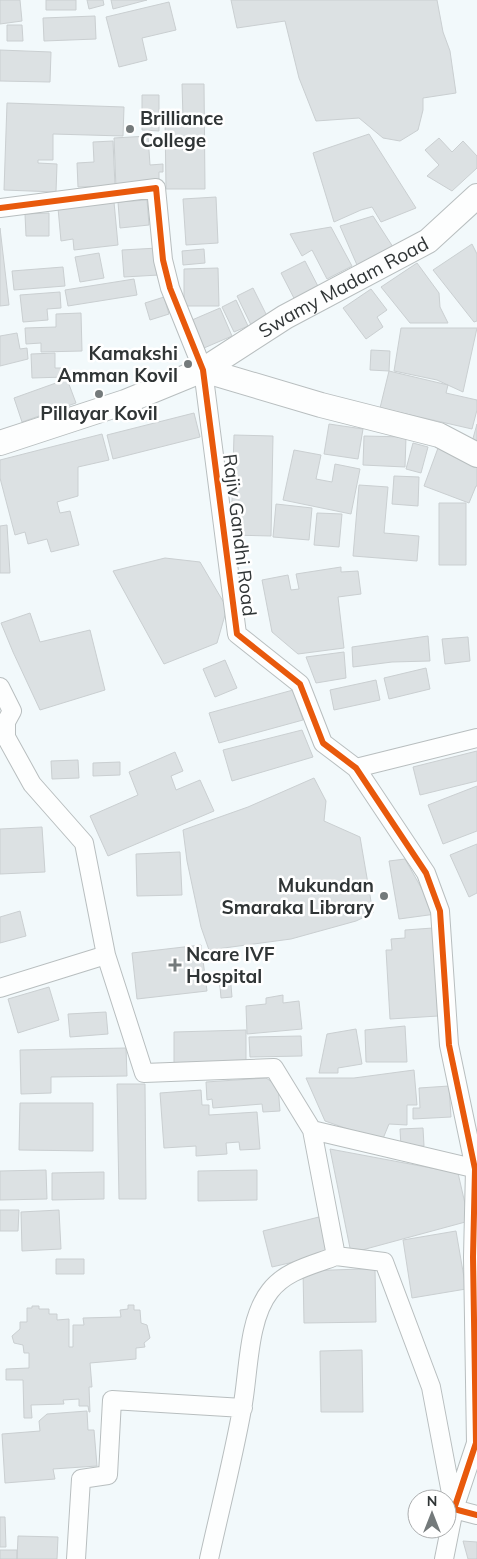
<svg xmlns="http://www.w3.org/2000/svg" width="477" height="1559" font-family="Mulish,sans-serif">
<rect width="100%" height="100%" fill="#f2f9fb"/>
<path fill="#dce1e3" stroke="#cacfd1" d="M0,0H20L22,21L0,24Z
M46,0H76V10H46Z
M87,0H103L104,5L89,9Z
M111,0H147L113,9Z
M231,0H437L443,32L450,51L456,93L423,98V110L418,130L400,141L383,138L359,118L316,121L299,78L285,21L237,28Z
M169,2L176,30L142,38L147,60L119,67L106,17Z
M95,16L96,39L44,41L43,18Z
M7,25H22L23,41H7Z
M0,50L51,52L50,82L0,81Z
M182,84H204L205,189H166L165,118H183Z
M142,95H159V131L142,130Z
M7,103L124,107L123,136L53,134V160H38V163L57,164L56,192L4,190Z
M369,134L416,208L381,222L372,207L361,210L334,222L313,153Z
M148,136L150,165L163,164V172H159V186L116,188L114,138Z
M439,138L452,152L463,141L477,156V168L452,191L427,176L439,165L425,150Z
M113,141L115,186L78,187L77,163L94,162L93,142Z
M216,197L218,243L186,245L183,199Z
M147,200L149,225L120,228L118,202Z
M114,202L118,245L74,250L73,239L61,241L58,208Z
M49,213V236H26L25,214Z
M373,216L393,247L357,265L340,226Z
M331,227L352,266L327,279L312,250L302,256L290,234Z
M0,228L9,305L0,306Z
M472,244L477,254V321L474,322L433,270Z
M158,248L159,275L124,277L122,250Z
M204,249L205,263L183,265L182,251Z
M99,253L104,278L80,282L75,257Z
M305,261L322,294L298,306L281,273Z
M417,263L439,293L440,307L448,323H410L381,287Z
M63,267L65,286L14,290L12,271Z
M218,268L219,306H184V269Z
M134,279L137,295L68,306L65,290Z
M253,288L268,318L252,327L237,296Z
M371,289L387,310L377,317L383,327L366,339L343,308Z
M60,292L61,308L47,309L48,320L23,322L20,295Z
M164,297L169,314L150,320L145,303Z
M236,300L248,326L234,332L222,307Z
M220,308L232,336L204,348L192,320Z
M81,313L82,351L41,352V343L26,344L25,328L56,327V314Z
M401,328H477L463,392L437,380L394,371Z
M17,333L20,349L27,348L28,359L0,366V336Z
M371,350L390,351L389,371L370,370Z
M55,353V368H66V377L32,378L31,354Z
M389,371L448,385L446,393L477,400V410L472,429L380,408Z
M67,379L76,403L22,422L14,398Z
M194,413L200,437L113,459L107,435Z
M329,424L363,429L358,459L324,454Z
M477,424V444L472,442Z
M102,434L109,460L78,467V496L57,502L60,513L70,511L79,545L51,552L47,539L28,544L25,532L15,535L0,478V460Z
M234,435L273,436L271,536L231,535Z
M364,436L406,437L405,467L363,465Z
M413,443L428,447L421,473L406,469Z
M438,448L477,463V486H476L469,503L424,486Z
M294,450L321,455L316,479L332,482L335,464L360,469L351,514L283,500Z
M394,476L419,477L418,506L392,504Z
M359,485L388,487L384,533L419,536L417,561L353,556Z
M439,503H466V565H439Z
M276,504L312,508L309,540L273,537Z
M317,513L342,514L339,547L314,545Z
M7,525L10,573H0V526Z
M165,558L200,562L227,608L217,643L164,664L113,571Z
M341,567V572L358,571L361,594L338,597L344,648L298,654L272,632L262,580L288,575L291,590L299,589L296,574Z
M30,613L40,642L90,630L105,690L40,710L13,652L1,623Z
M428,636L430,661L392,662L353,667L352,647Z
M468,637L470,661L445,664L442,639Z
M344,652L346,678L316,683L306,657Z
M225,660L237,688L215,697L203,669Z
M426,668L430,689L389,699L384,678Z
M376,680L380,700L334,710L330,690Z
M293,690L303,720L219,743L209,713Z
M302,730L313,757L232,781L223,750Z
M477,751V781L420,795L413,767Z
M175,752L183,771L171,776L176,790L200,780L214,811L108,856L90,816L138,795L129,772Z
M78,760L79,778L52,779L51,761Z
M120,762V775L93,776V763Z
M314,778L326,801L324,821L360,837L373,913L356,921L291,939L209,950L201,927L187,861L183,830L248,807Z
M477,786V831L443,844L428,805Z
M42,827L45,872L0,874V829Z
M477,844V893L469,897L450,855Z
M180,852L182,895L137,896L136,854Z
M405,859L436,914L399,919L389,861Z
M20,911L26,936L0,943V917Z
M433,928L438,1016L390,1019L386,950H392L391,939L405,938V930Z
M201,945L207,991L137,999L132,953Z
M230,974L232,997L221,998L219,975Z
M49,987L59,1020L18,1033L8,999Z
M283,995V1003L299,1001L302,1029L247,1034L246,1006L266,1004V998Z
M106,1012L108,1034L70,1037L68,1014Z
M405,1026L407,1062H366L365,1030Z
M356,1029L362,1064L338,1068V1073H319L327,1034Z
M246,1030V1064L174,1065V1032Z
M301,1036L302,1056L250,1057L249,1037Z
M126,1048L127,1076L51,1077V1093L21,1094L20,1050Z
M414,1070L417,1105H407V1125L389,1124L382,1141L325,1121L306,1078H354Z
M266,1078L278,1086L280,1111L263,1112L262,1104L213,1108L212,1099L207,1100L206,1082Z
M117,1084H145L146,1199H119Z
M449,1086L451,1117L413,1119V1108H420L419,1088Z
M201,1090L202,1105H209V1115L257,1112L260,1149L240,1150L239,1142L226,1143L227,1154L196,1156V1146L164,1148L160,1093Z
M20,1103H93V1151L19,1150Z
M423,1128L424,1146L401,1147L400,1129Z
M330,1149L458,1173L469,1221L351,1253Z
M46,1170L47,1199L0,1200V1171Z
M257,1170V1200L198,1201V1171Z
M104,1172V1199L52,1200V1173Z
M0,1210H19L18,1231H0Z
M59,1210L61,1249L22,1251L21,1212Z
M319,1217L328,1254L272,1267L263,1231Z
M456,1231L466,1289L412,1298L403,1240Z
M56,1259H84V1274H56Z
M361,1269H375L376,1322L304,1323L303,1271Z
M128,1305H134V1310H140L141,1323L147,1325L150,1338L144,1343L145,1347L136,1348V1359L90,1363L92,1387H89L90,1412H89L88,1406H79V1399L63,1400L64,1404L31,1405L32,1418H24L23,1380H6V1369L29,1368V1353H24L23,1345L14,1343L12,1336L20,1329V1322H27V1308H32V1306H39V1309H49V1314H57V1320L69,1319V1347H73V1325H84L83,1318L121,1317L120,1310L128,1309Z
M362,1350L363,1412H321L320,1351Z
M87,1411L88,1430H94L97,1466L53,1469L55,1479L5,1483L2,1434L40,1431L39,1421L47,1414Z
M0,1517H5L6,1547H0Z
M18,1536L58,1537L57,1559H17Z
M463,1541L477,1542V1559H468Z
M0,1550H17V1559H0Z"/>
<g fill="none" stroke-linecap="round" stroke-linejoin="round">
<defs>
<path id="minor" d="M0,208L156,188L163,260L170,288L203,370L237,634L300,684L323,743L356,768L426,873L440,911L449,1045L475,1169L473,1257L476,1443L454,1509L477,1515
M0,687L12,711L6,722V737L32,784L84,843L106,955L144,1073L274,1068L312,1130L477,1169
M356,768L477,738
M0,988L106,955
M336,1256L384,1262L431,1387L454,1509L444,1559
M76,1559L81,1479L108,1475L112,1400L243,1408
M209,1559C220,1509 233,1459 242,1409C249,1374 247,1320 270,1291C286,1270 313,1265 336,1256L312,1130"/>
<g id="secondary">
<path d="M203,370L321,405L439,435L477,455"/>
<path id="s1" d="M0,443L125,402L203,370L285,317L428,241L477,196"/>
</g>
</defs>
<use href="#minor" stroke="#b8bebf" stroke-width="20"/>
<use href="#secondary" stroke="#b8bebf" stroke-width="26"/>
<use href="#minor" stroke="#fdfefe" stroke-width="18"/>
<use href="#secondary" stroke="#fdfefe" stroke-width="24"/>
<defs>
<path id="cycleway" d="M0,208L156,188L163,260L170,288L203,370L237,634L300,684L323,743L356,768L426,873L440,911L449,1045L475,1169L473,1257L476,1443L454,1509L477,1515"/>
</defs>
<use href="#cycleway" stroke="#fff" stroke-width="9"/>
<use href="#cycleway" stroke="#e8590c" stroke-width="6"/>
</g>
<g fill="#747a7b" stroke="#fff" stroke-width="2">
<circle cx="130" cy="129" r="5"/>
<circle cx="188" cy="364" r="5"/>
<circle cx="99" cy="394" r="5"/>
<circle cx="384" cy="896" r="5"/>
<path d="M172.5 957.5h5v5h5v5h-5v5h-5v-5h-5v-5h5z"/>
</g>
<g text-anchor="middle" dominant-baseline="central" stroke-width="5" stroke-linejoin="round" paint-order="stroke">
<g font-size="19" font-weight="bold" fill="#303536" stroke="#fff" text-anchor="start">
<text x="140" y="118">Brilliance<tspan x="140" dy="22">College</tspan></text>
<text x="178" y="353" text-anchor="end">Kamakshi<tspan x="178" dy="22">Amman Kovil</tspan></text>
<text x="99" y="413" text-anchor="middle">Pillayar Kovil</text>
<text x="374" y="885" text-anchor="end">Mukundan<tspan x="374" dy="22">Smaraka Library</tspan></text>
<text x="186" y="954">Ncare IVF<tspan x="186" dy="22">Hospital</tspan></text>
</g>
<g font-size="19" fill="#303536" stroke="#fff">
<text stroke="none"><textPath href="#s1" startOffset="379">Swamy Madam Road</textPath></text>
<text transform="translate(240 535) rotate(83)">Rajiv Gandhi Road</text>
</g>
</g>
<g transform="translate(432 1514)"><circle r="24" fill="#ffffff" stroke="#acaeaf"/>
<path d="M0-4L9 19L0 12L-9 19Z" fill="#747a7b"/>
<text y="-8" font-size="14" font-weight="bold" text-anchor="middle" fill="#303536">N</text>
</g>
</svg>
